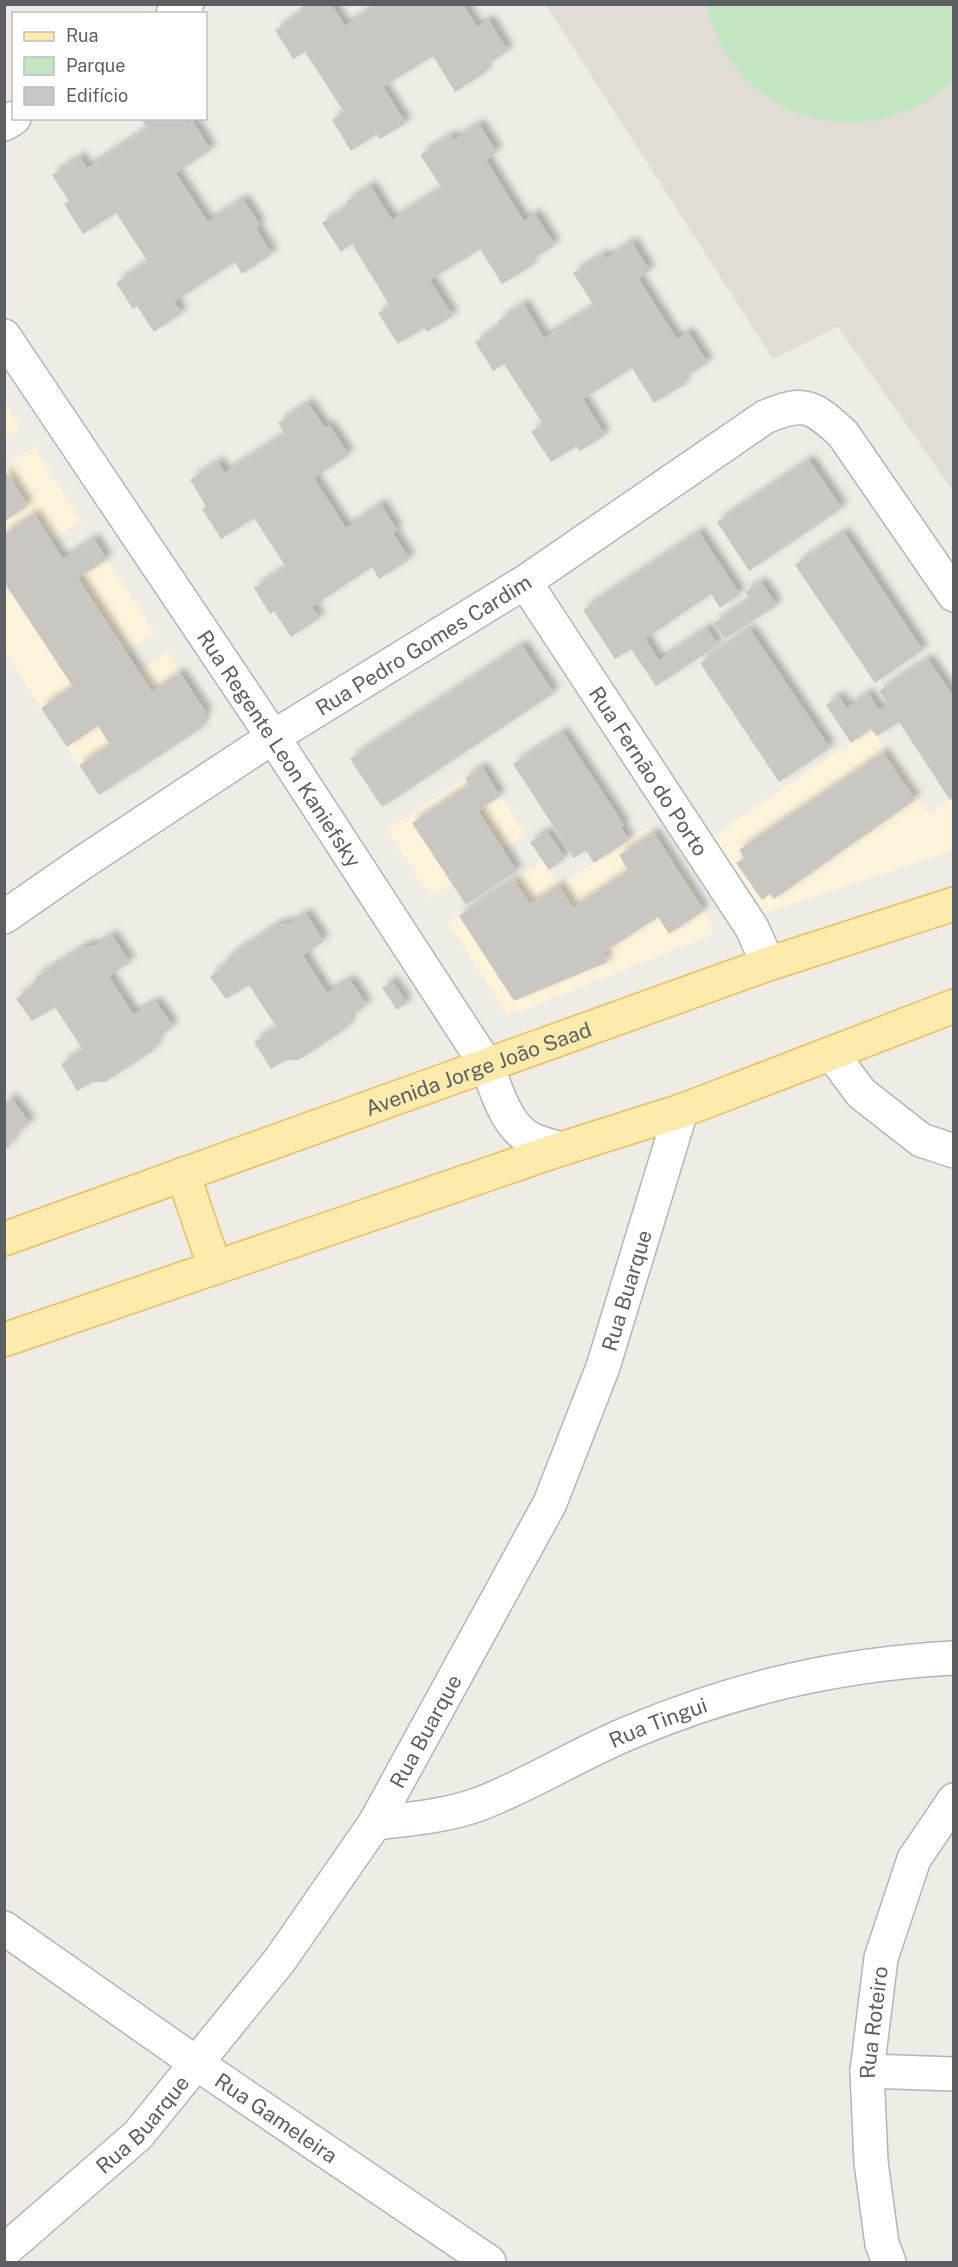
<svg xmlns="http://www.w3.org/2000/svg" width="958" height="2267" font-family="'Public Sans',sans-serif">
<defs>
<filter id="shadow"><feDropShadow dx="5.5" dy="-5.5" stdDeviation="3" flood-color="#0004"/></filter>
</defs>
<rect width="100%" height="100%" fill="#eeece5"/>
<path fill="#fdf3db" d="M5,403L20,427L5,437H4Z
M34,447L81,521L5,571V466Z
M94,539L155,633L41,708L5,652V597Z
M167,652L192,690L79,765L54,727Z
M871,729L928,814L953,797V850L765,913L713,836Z
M482,767L525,835L431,897L387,830Z
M649,826L709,918L712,927L711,935L508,1016L448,923L543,861L559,886Z"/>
<path fill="#e1ddd6" d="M546,5H953V491L838,327L773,359Z"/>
<path fill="#c4e5c2" d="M706,5H953V81C866,162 733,120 706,5Z"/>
<path fill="#cac6c2" filter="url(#shadow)" d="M306,4H331L345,26L379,4H463L477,27L489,20L508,51L483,67L486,72L455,92L433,56L383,87L406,123L380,139L377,134L351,151L332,120L344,112L305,52L293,59L275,30L301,13L299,9Z
M141,118H184L187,123L192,120L211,150L176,173L208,222L243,199L260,225L256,228L272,254L242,274L235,262L174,302L182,313L154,332L137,306L133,309L116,283L148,262L116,213L83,234L64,204L69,201L52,175L80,157L87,168L147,129Z
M479,124L497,152L486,160L524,221L535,214L555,245L530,261L533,265L502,284L480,249L430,280L453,316L427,332L424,328L398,344L378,313L390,306L352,244L341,252L322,223L348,207L346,202L371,186L392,220L442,188L420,155L451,135L454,140Z
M632,242L650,271L638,278L677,339L688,332L708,363L682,379L685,384L654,403L632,368L583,399L605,435L580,451L577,446L551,462L531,432L543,424L504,364L493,371L475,342L501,325L498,321L524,304L544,338L594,306L573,273L604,254L606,259Z
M308,403L325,428L329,425L349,455L314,478L346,528L381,504L397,530L393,533L410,559L379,579L372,567L312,607L320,618L291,637L274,611L270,614L254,588L286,567L254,518L221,539L202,509L206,506L190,480L218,462L225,473L285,434L278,423Z
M809,460L842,508L749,571L717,522Z
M4,469L28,506L4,522Z
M34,514L63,559L94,539L107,560L78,578L152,692L180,673L206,712L200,729L99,795L79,765L110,745L98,726L67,747L41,708L73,687L4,582V534Z
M699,532L740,594L720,608L711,594L645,639L659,660L707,628L718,645L656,686L631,649L615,659L583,610Z
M844,532L923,650L875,683L795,565Z
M761,582L777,605L725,639L714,623L750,599L745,592Z
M750,629L830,748L779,782L700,663Z
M522,645L554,693L382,807L350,759Z
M928,659L954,697V797L950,800L899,722L877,736L871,729L851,743L826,705L839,696L847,708L868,693L879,710L888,704L879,691Z
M563,732L624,825L621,827L629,840L594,863L586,850L574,858L513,764Z
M883,753L915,800L774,899L770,894L762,900L736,863L744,858L739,850Z
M482,767L500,796L478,811L517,871L466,905L412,823L469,785L465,778Z
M547,831L565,858L549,870L530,842Z
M654,833L704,911L669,934L658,917L603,953L608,962L514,1001L459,916L514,880L530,904L559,886L573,908L628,871L619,855Z
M306,913L324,941L303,955L327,993L350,980L367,1005L352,1015L346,1028L299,1060H286L271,1069L254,1042L277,1028L249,985L226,999L210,977L223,966L230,956L277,925L291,923Z
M112,935L130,962L109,976L133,1014L156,1002L173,1026L159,1037L152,1051L105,1082H92L77,1091L61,1064L83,1050L55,1007L32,1021L16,999L30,988L37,977L83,947L97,945Z
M392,981L407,1003L397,1010L382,988Z
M12,1099L30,1123L15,1135L8,1148L4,1150V1103Z"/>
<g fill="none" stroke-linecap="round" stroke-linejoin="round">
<defs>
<g id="minor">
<path d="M173,14L187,4"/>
<path d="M4,124L14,118"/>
<path id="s1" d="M4,336L273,737L487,1066C497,1091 506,1128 533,1140C542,1144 552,1146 561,1149"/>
<path id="s2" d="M525,582L752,928L768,964"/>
<path id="s3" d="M4,917L82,863L273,737L525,582L765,417C804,400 813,406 843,434L954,595"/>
<path d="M832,1054L861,1093L921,1140L954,1151"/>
<path id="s4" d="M375,1823C411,1819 448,1816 482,1803C533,1783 580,1753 631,1732C736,1688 839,1664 954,1658"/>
<path id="s5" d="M4,1928L196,2063L489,2262"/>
<path d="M867,2071L954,2074"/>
<path id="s6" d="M4,2251L138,2135L280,1960L375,1823L550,1503L603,1367L681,1111"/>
<path id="s7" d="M889,2262L882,2244L871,2162L867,2071L881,1958L914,1859L954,1800"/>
</g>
<g id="major">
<path d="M183,1174L215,1268"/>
<path id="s8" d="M4,1239L768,964L954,904"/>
<path d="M4,1340L561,1149L681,1111L954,1006"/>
</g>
</defs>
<use href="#minor" stroke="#b2b5b9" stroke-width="36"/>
<use href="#major" stroke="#ecbd60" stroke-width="36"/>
<use href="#minor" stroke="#fff" stroke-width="33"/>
<use href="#major" stroke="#fcebac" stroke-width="33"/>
</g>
<g text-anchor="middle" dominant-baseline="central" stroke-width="6" stroke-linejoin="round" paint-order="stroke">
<g font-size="21" fill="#5c6064" stroke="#fff">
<text stroke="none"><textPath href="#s3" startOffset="500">Rua Pedro Gomes Cardim</textPath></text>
<text stroke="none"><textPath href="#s1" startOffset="496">Rua Regente Leon Kaniefsky</textPath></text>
<text stroke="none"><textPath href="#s2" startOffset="226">Rua Fernão do Porto</textPath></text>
<text stroke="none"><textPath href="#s8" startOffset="504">Avenida Jorge João Saad</textPath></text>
<text stroke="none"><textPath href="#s6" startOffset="1160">Rua Buarque</textPath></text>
<text stroke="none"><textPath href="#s4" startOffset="303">Rua Tingui</textPath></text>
<text stroke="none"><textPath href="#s6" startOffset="674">Rua Buarque</textPath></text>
<text stroke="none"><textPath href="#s7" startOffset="242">Rua Roteiro</textPath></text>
<text stroke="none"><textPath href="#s5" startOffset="332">Rua Gameleira</textPath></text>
<text stroke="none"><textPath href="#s6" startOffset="188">Rua Buarque</textPath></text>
</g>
</g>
<rect width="958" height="2267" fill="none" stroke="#5c6064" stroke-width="12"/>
<rect x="12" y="12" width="195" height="108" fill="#ffffff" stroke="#bebfc1" stroke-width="1.5"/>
<rect x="24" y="32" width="30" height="9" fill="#fcebac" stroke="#bebfc1" stroke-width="1.5"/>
<text x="66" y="42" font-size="18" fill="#5c6064">Rua</text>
<rect x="24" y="57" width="30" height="18" fill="#c4e5c2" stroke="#bebfc1" stroke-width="1.5"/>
<text x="66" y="72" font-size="18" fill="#5c6064">Parque</text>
<rect x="24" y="87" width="30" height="18" fill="#cac6c2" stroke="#bebfc1" stroke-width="1.5"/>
<text x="66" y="102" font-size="18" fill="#5c6064">Edifício</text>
</svg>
